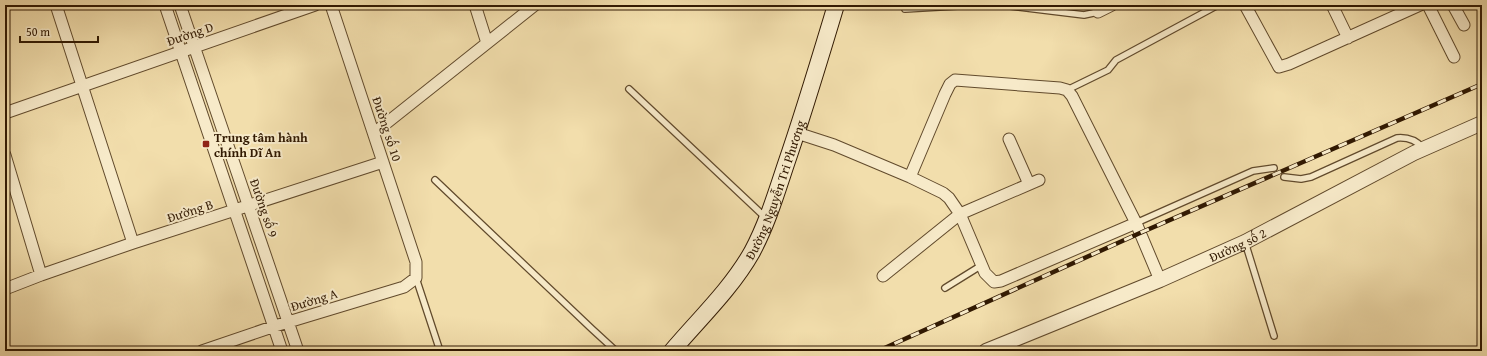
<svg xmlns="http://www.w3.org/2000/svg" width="1487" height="356" font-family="'Gentium Book Plus',serif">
<rect width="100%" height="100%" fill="#f2deac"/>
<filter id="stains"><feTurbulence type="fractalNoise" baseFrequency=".005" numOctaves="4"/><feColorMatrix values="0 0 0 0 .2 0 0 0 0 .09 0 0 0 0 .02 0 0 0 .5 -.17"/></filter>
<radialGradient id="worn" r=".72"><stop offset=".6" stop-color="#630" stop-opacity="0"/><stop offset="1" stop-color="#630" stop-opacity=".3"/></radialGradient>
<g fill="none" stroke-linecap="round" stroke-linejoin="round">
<defs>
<path id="service" d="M1002,5L1084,15L1098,12
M905,9L975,5
M629,89L766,218
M1067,90L1108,70L1116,60L1218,5
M1284,177L1301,179L1311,177L1397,138C1408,137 1416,140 1423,148
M435,180L592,329L616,351
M1136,223L1253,171L1274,168
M1245,242L1274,336
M416,278L440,351
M945,288L982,265"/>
<path id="minor" d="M56,5L133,243
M165,5L282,351
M180,5L298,351
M475,5L487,43
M1245,5L1279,67L1289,64L1420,5
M1332,5L1348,38
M1428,5L1454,57
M1453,5L1464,25
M1098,12L1112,5
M5,113L315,5
M374,133L535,5
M797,133L834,145L910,177L943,193L949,198L960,214L985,273L994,282L1001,281L1136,223
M1009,139L1029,184
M5,155L41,275
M910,177L945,94L950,84L955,80L1060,88L1067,90L1072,96L1136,223L1160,280
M883,276L960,214L1039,180
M5,289L41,275L133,243L383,162
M202,351L275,326L404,287L416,278V262L331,5"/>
<g id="tertiary">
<path id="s1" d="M986,351L1160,280L1245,242L1414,153L1482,123"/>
</g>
<g id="secondary">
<path id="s2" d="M672,351C699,319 731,289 752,252C767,224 776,194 786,164C804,112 820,58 836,5"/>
</g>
</defs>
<use href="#service" stroke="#614a2c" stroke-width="8"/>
<use href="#minor" stroke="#614a2c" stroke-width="13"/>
<use href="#tertiary" stroke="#614a2c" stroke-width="16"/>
<use href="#secondary" stroke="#311902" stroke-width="18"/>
<use href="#service" stroke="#f7eac9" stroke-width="5.5"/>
<use href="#minor" stroke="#f7eac9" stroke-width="11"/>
<use href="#tertiary" stroke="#f7eac9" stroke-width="14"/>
<use href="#secondary" stroke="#f7eac9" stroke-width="16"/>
<defs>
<path id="rail" d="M878,351L1140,233L1482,84"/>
</defs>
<use href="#rail" stroke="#311902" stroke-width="4.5"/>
<use href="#rail" stroke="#f7eac9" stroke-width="3" stroke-dasharray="9" stroke-linecap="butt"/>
</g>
<rect fill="#8f2418" stroke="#f7eac9" stroke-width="1.5" x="202" y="140" width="8" height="8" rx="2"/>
<g text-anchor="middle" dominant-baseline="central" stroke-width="4" stroke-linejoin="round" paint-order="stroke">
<g font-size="13" fill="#311902" stroke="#f7eac9">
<text transform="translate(190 34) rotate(-19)">Đường D</text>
<text transform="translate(387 129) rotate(72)">Đường số 10</text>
<text stroke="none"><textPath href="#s2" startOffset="194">Đường Nguyễn Tri Phương</textPath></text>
<text transform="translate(264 208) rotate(71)">Đường số 9</text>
<text transform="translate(190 211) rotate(-18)">Đường B</text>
<text stroke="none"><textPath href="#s1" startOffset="273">Đường số 2</textPath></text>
<text transform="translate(314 300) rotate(-17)">Đường A</text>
</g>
<g font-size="13" font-weight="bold" fill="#311902" stroke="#f7eac9" text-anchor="start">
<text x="214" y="137">Trung tâm hành<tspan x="214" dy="15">chính Dĩ An</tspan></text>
</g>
</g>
<rect width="1487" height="356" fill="none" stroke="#f2deac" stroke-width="20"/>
<rect x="6" y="6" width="1475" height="344" fill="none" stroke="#311902" stroke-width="2"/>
<rect x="10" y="10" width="1467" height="336" fill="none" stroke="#311902"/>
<path d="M20 36v6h78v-6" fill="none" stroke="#311902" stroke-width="2"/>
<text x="26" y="36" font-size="12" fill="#311902" stroke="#f7eac9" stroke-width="3" paint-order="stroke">50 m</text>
<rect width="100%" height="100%" filter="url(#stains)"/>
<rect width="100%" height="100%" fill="url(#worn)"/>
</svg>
